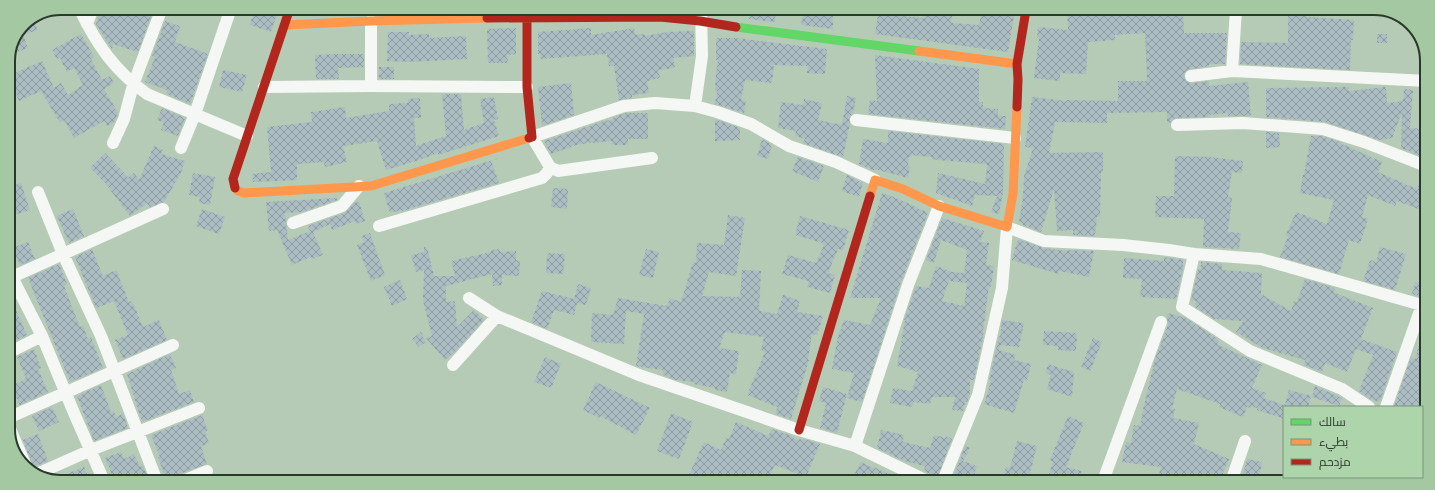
<svg xmlns="http://www.w3.org/2000/svg" width="1435" height="490" font-family="Jost,Cairo,sans-serif">
<defs>
<pattern id="building-cross-hatch" width="8" height="8" patternUnits="userSpaceOnUse"><rect width="8" height="8" fill="#acbdc3"/><path d="M0 0l8 8M0 8l8-8" fill="none" stroke="#8c9b9e"/></pattern>
</defs>
<rect width="100%" height="100%" fill="#b6cbb5"/>
<path fill="url(#building-cross-hatch)" fill-rule="evenodd" d="M101,8H154L138,52L113,44L112,49L96,24Z
M255,8H279L271,32L250,25Z
M750,9H776L775,22L749,19Z
M804,10L833,11V29L801,25Z
M926,10H953L951,23L979,25L982,10H1015L1008,52L875,34L878,14L924,18Z
M1067,10H1183L1184,33H1227L1225,64H1209V66L1187,70L1184,73L1185,81L1192,83L1209,81V86L1248,82L1251,116H1228V113L1209,115V117L1177,118L1173,119L1170,123H1167V112L1107,113V123L1055,122L1049,153L1103,152V172H1101L1100,217H1097L1095,236L1073,235V230L1057,231L1054,189L1041,232L1023,225V223L1019,222L1023,196L1024,176L1033,148L1025,147L1032,97L1066,101V100L1118,101V81H1147L1145,33L1115,35V40L1088,42L1086,74L1060,73V81L1034,78L1039,38L1037,37L1038,27L1068,30Z
M1306,14V17L1354,20L1353,40H1351L1350,70L1240,64L1241,42L1288,43V15Z
M165,21L180,26L175,42L208,54L190,104L167,94V90L145,82L155,57L152,56Z
M35,22L37,30L23,35L28,48L9,55L23,26Z
M516,28V54L507,55L508,63H488L487,29Z
M591,28V35L634,28L635,35L644,34L645,36L667,32L694,31V56L673,58L675,68L658,70L660,78L647,81L649,93L632,95V98L619,100L614,66H609L607,54L540,59V54H538V32Z
M388,32H409V35L429,34V38L466,36L467,59L408,62L387,61Z
M81,34L94,57L91,59L102,80L110,76L114,83L104,89L118,113L114,122L107,126L104,121L74,138L64,120L60,123L41,91L19,101L8,76L42,61L54,88L61,83L68,95L83,85L74,68L67,72L60,58L57,59L52,50Z
M1377,34H1387V43H1377Z
M716,38H736L827,49L825,74L807,73L808,66L774,65L772,83L745,80L741,100L746,101L744,113L715,104L717,91H715L716,72L718,60H716Z
M337,54H364V67L338,68L339,79H316L315,55Z
M875,55L979,69V102H983V108L998,109V116H1006L1005,129L868,114L870,100L877,101Z
M379,67H394V79H379Z
M223,70L247,75L242,92L219,87Z
M571,83L574,115L542,126L538,87Z
M1349,87V91L1386,87L1387,103L1403,101L1404,89L1413,90L1410,128L1426,129V158L1401,148L1402,113L1392,138L1379,140L1325,122L1266,117V88Z
M442,94H461L464,130L484,123L480,99L494,97L498,119L494,120L499,136L438,155V153L419,160L386,170L377,141L343,146L347,162L325,167L324,162L297,164V180L253,182L252,174L271,172L267,127L312,122L311,112L345,107L346,118L389,111V104L408,103V99L420,98L421,118H414L416,146L446,136Z
M847,96L856,98L853,113L849,119L850,124L843,157L803,143L805,139L795,136L796,131L778,128L781,102L803,105L804,99L822,103L818,120L842,125Z
M162,108L185,118L178,136L161,130L164,122L157,120Z
M626,113H648V139H628V145H612V141L593,143V142L572,146V147L551,154L546,145L544,141L604,121L612,120V118Z
M715,119L740,128V140L715,141Z
M888,131L1004,144L1003,193L999,214L991,212L997,196L975,195L972,206L936,193L938,173L985,184L987,164L938,160L932,159V157L911,155V157H909L908,166H910L908,178L878,170H872L859,164L863,139L888,143Z
M1266,132L1279,133L1280,147L1266,148Z
M1311,136H1322L1343,143H1340L1382,162L1378,172L1417,189L1423,173H1426V212L1397,201L1395,206L1368,195L1362,217L1368,219L1360,244L1349,240L1339,274L1280,257L1288,236L1286,235L1296,212L1327,224L1334,200L1300,193L1303,174L1304,175Z
M762,139L772,145L768,159L757,156Z
M154,146L163,150L161,154L185,161L181,173L164,202L150,207L147,203L130,216L105,183L90,167L105,153L128,177L134,173L139,180Z
M506,156L491,161L499,183L402,211V210L390,213L384,193Z
M1175,156L1210,157L1243,161L1242,173L1232,172L1228,197L1232,198L1228,232L1241,233L1239,249L1203,247L1204,219L1155,217L1156,196H1174Z
M798,157L824,166L818,182L792,171Z
M193,173L215,177L210,205L199,203L200,197L189,195Z
M847,175L863,183L859,197L842,191Z
M21,183L30,210L8,217V206L11,205L8,196V187Z
M553,188L568,189L567,209L551,207Z
M882,193L899,199L928,213L901,282L862,402L847,398L854,373L832,369L838,336L844,320L870,325L881,298H850Z
M337,198V200L302,212L285,213L288,240L310,231L308,226L344,213L354,203L359,202L365,221L356,224L355,221L332,230L330,224L313,232L323,255L312,259L311,257L292,265L277,230L269,231L266,202Z
M73,209L84,236L69,243L57,216Z
M202,209L225,217L219,234L196,226Z
M728,215L745,218L736,276L709,272L702,296L740,297L742,270L761,271L759,311L777,314L783,295L800,301L797,312L823,316L817,335L812,334L808,360H809L791,419L776,414L777,407L747,395L765,352L761,350L764,337L725,332L719,348L739,351L736,374L730,373L727,392L715,390V388L694,384L695,382L676,380L663,375V370L636,366L644,314L626,311L624,344L591,342L592,313L613,315L618,298L667,306L670,298L681,302L693,262L696,263L697,243L724,245Z
M800,216L849,230L843,250L838,249L828,273L835,275L830,293L807,287L809,281L782,274L788,255L816,263L824,245L822,244V243L795,235Z
M942,218L984,231L980,242L989,243L986,265L994,266L991,287L989,286L983,332H984L974,380H970V394L967,402H965L963,411L952,410L955,397H932L930,404L914,402L912,407L890,403L893,388L912,391L918,372L897,366L905,320H904L916,286L929,288L936,266L952,272L964,273L967,250L941,240L934,263L926,260ZM949,281L967,283L964,306L942,301Z
M370,233L385,275L371,281L357,245L364,242L362,236Z
M1018,239L1043,248L1068,251L1069,250L1094,251L1089,277L1059,271L1058,274L1012,260Z
M28,242L35,259L20,265L12,248Z
M424,247H427L434,276H455L451,261L491,252V250L500,249V252L516,251V260L520,261L519,276L502,275V285L493,286L492,274L446,286V302L455,301L457,327L474,310L484,320L455,352L445,360L426,338L432,336L423,301L424,270L416,272L411,255L424,252Z
M1380,247L1406,254L1395,290L1363,281L1370,260L1376,262Z
M92,249L103,276L116,270L129,302L132,301L143,327L159,320L167,340L123,359L115,340L128,335L114,301L96,308L75,257Z
M646,249L659,252L653,278L639,275Z
M547,253L565,254L563,274L546,273Z
M1164,257L1183,260V268L1176,299L1140,297L1142,279L1123,278L1124,258L1164,261Z
M1201,262L1222,264V270L1262,273L1261,294L1291,311L1294,301L1297,302L1305,279L1335,288L1333,292L1373,308L1361,339L1397,352L1380,402L1370,399L1359,391L1373,355L1356,349L1347,372L1325,363L1322,372L1304,365L1305,360L1263,348L1236,332L1243,321L1214,319L1195,307L1196,301L1191,300L1198,269H1201Z
M59,264L67,284L64,286L80,327L83,326L88,339L91,338L103,368L70,382L28,278Z
M400,280L407,299L392,306L384,287Z
M1415,282L1425,284V298L1412,294Z
M578,284L591,288L586,305L577,303L574,315L554,310L547,329L531,322L542,291L574,299Z
M8,292L27,335L11,343L8,335Z
M1168,313L1186,318L1219,340L1217,344L1262,365L1252,388L1266,393L1264,398L1284,405V407L1289,390L1311,396L1308,407H1284V419L1257,410V408L1251,406L1250,408L1247,407L1243,417L1219,407L1220,404L1177,389L1172,409H1175L1173,418L1199,423L1194,444L1229,459L1219,482H1157L1161,467L1122,462L1126,442L1131,443L1134,425L1140,426L1144,405L1155,359L1168,325L1167,317Z
M1002,320L1024,323L1019,347L1000,345L999,350L1016,355L1014,360L1031,364L1027,381L1024,380L1014,413L984,404L991,381H989L999,336L1000,337Z
M1044,331L1077,333L1076,351L1058,350V346L1043,345Z
M421,332L426,342L419,347L412,339Z
M1422,334L1425,335V407H1394L1411,357L1415,359Z
M1093,338L1102,342L1090,371L1081,367Z
M34,349L41,368L38,369L48,392L20,405L11,386L26,379L17,357Z
M170,354L176,368L171,370L179,394L190,390L194,402L142,422L127,374Z
M545,357L561,364L551,388L534,382Z
M1048,364L1074,372L1072,397L1047,389L1051,375L1046,373Z
M596,382L650,408L636,435L600,416L599,418L583,410Z
M101,385L111,412L114,411L116,417L123,414L128,428L94,441L77,396Z
M1315,386L1342,398L1339,406L1312,397Z
M823,387L847,394L837,433L820,428L826,403L819,401Z
M52,407L59,422L39,431L32,416Z
M671,413L693,422L679,459L657,451Z
M202,415L208,430L205,432L209,443L201,446L207,464L182,473L178,478L166,480L158,457H160L151,435Z
M1068,416L1084,423L1066,467L1082,471L1079,481H1047L1053,462L1050,460Z
M736,422L768,436L772,429L790,435L796,440L804,439L820,444L806,477L775,465L767,481H718L710,477L709,481H686L704,442L721,450L726,438L729,439Z
M881,430L904,435L903,442L930,448L934,435L946,438V436L952,439L936,481L931,474L924,471L925,466L904,461L877,448Z
M38,434L48,461L33,467L23,440Z
M1017,441L1037,446L1028,481H1002L1006,467L1010,468Z
M965,446L970,448L963,461L977,466L972,481L952,480Z
M121,452L124,459L134,454L140,467L143,466L148,479H132L130,474L118,479H114L105,458Z
M1247,459L1262,462L1260,474L1279,480V482H1241Z
M861,462L873,468V467L907,481H851Z
M84,467L89,479H54Z"/>
<g fill="none" stroke-linecap="round" stroke-linejoin="round">
<path stroke="#f4f7f4" stroke-width="12" d="M79,8C97,45 114,70 147,94L247,136
M87,24L93,8
M1232,71L1236,10
M1191,76L1232,71L1427,81
M371,86V21
M264,87L371,86L527,87
M695,106L702,56L701,9
M856,120L1015,138
M1177,125L1243,123L1323,129L1364,142L1426,166
M113,143L124,119L133,85L162,8
M181,148L195,114L231,8
M652,158L558,171L550,167L532,137L624,106L655,103L695,106L717,112L751,124L789,146L836,162L875,180
M38,192L63,254L101,336L156,479
M293,223L342,206L359,186
M379,226L542,178L547,173L550,167
M9,271L12,277L163,209
M8,279L12,277L42,336L74,413L103,479
M469,298L497,316L639,375L799,430L855,446L927,481
M8,353L42,336
M453,365L497,316
M1369,407L1342,389L1250,351L1182,307L1194,254L1261,259L1425,306
M1386,407L1422,305
M8,418L173,345
M8,424L26,466
M1422,443L1424,445
M855,446L908,285L939,206
M37,474L91,450L199,408
M185,480L207,471
M943,481L978,395L1002,288L1007,227L1044,241L1123,245L1169,250L1194,254
M1103,481L1161,322
M1231,482L1245,441"/>
<path stroke="#63d668" stroke-width="9" d="M736,27L919,51"/>
<path stroke="#ff974d" stroke-width="9" d="M285,25L371,21L487,18
M919,51L1017,64
M235,188L238,191L244,193L371,186L529,138
M870,196L875,180L903,189L939,206L1007,227L1013,194L1017,107"/>
<path stroke="#b3261e" stroke-width="9" d="M527,9V87L532,137L529,138
M487,18L660,17L700,21L736,27
M1017,107L1018,79L1017,64L1026,10
M235,188L233,179L290,8
M799,430L870,196"/>
</g>
<path d="M0 0H1435V490H0ZM61 15H1374A46 46 0 0 1 1420 61V429A46 46 0 0 1 1374 475H61A46 46 0 0 1 15 429V61A46 46 0 0 1 61 15Z" fill="#a3c8a2" fill-rule="evenodd"/>
<path fill="none" stroke="#293929" stroke-width="2" d="M61 15H1374A46 46 0 0 1 1420 61V429A46 46 0 0 1 1374 475H61A46 46 0 0 1 15 429V61A46 46 0 0 1 61 15Z"/>
<rect x="1283" y="406" width="140" height="72" fill="#aed4ac" stroke="#799678"/>
<rect x="1291" y="419" width="20" height="6" fill="#63d668" stroke="#799678"/>
<text x="1319" y="426" font-size="12" fill="#293929">سالك</text>
<rect x="1291" y="439" width="20" height="6" fill="#ff974d" stroke="#799678"/>
<text x="1319" y="446" font-size="12" fill="#293929">بطيء</text>
<rect x="1291" y="459" width="20" height="6" fill="#b3261e" stroke="#799678"/>
<text x="1319" y="466" font-size="12" fill="#293929">مزدحم</text>
</svg>
